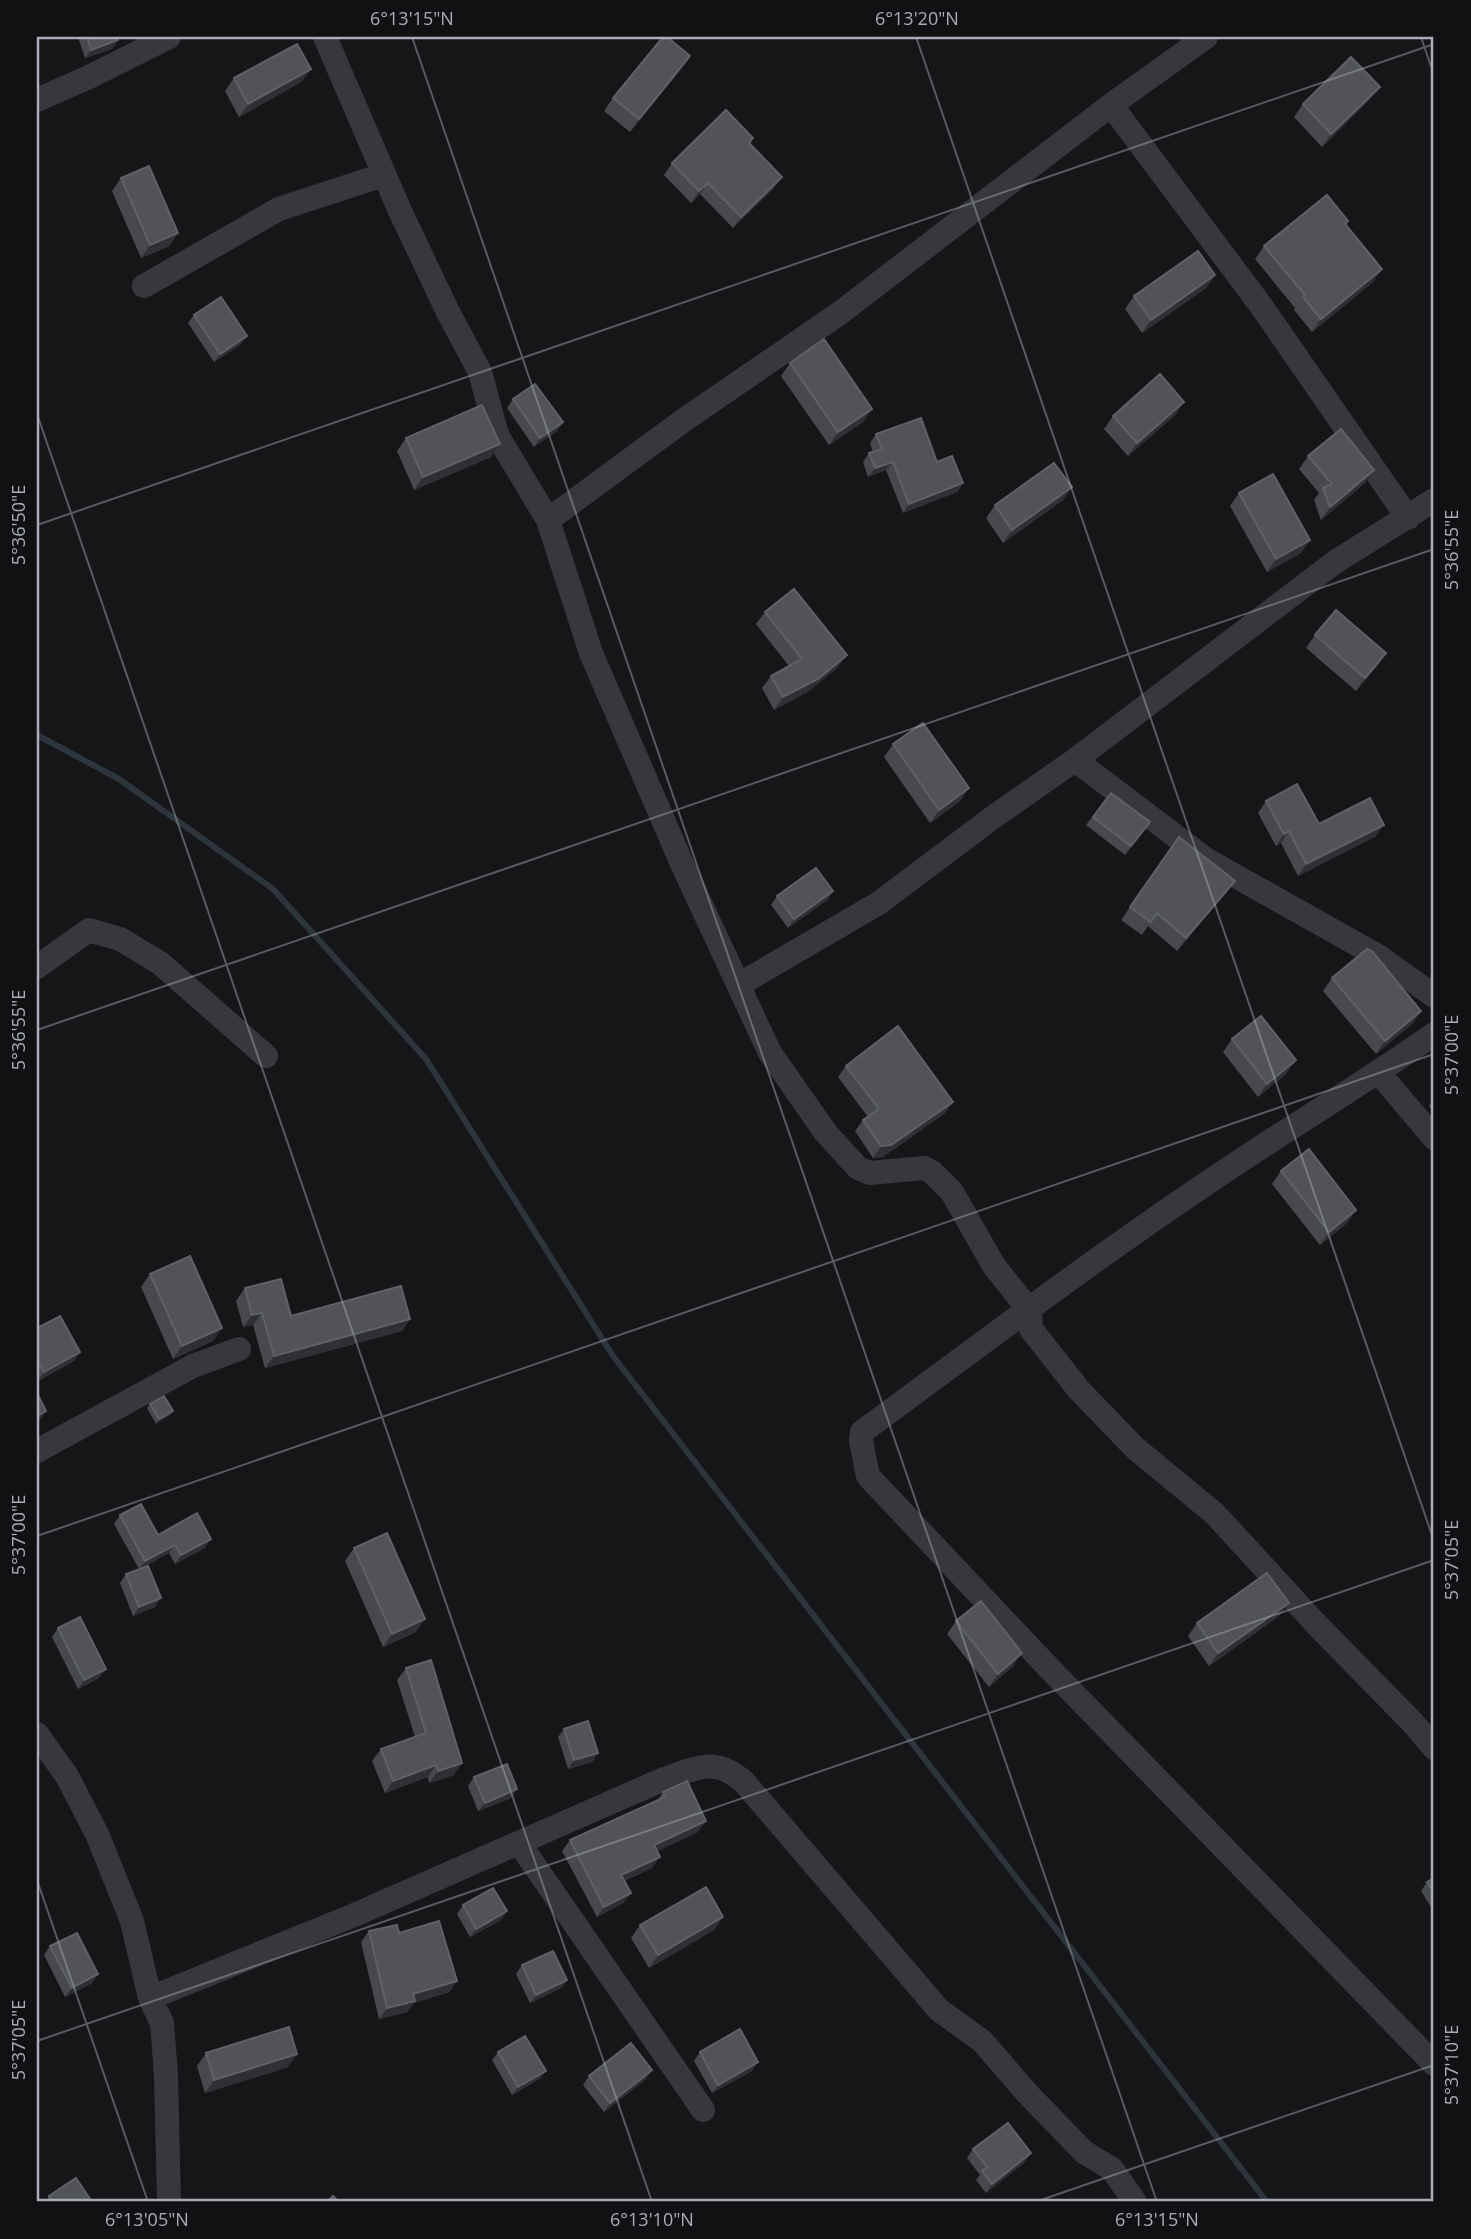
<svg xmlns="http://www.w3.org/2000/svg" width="1471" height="2239" font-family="'Open Sans',sans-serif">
<rect width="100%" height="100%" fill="#161618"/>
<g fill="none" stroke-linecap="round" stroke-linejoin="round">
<path stroke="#2c353c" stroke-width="6" d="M37,735L119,779L273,889L426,1059L613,1356L1267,2202"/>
<path stroke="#37383d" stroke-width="24" d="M325,37L400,211L448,312L480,372L497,435L548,520L591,653L683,866L770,1053L826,1133L858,1168L870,1173L924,1168L932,1172L952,1192L994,1266L1030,1311L1031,1329L1079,1390L1135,1448L1215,1514L1317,1625L1413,1723L1434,1748
M37,100L89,77L169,37
M1111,105L1262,307L1408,518
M144,286L279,209L383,175
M548,520L684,420L840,313L1111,105L1206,37
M1075,760L1207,860L1378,956L1434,996
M37,967L89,930L120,939L160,963L266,1056
M740,984L879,903L992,818L1075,760L1335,562L1434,500
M1434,1034C1363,1084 1288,1128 1216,1177C1095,1258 979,1346 862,1432L861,1441L868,1476L1048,1667L1434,2064
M1379,1073L1434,1138
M37,1451L193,1366L239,1349
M37,1734L67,1776L97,1834L132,1921L150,1998L162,2023L166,2076L169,2202
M519,1843L703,2110
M150,1998L352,1916L664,1779C697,1768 715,1756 744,1782L939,2010L982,2041L1026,2092L1084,2152L1112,2169L1135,2202"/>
</g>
<path fill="#47494d" d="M78,37H117L118,40L112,49L85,58Z
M690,56L681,69L630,132L604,111L613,98Z
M311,69L301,82L239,117L225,91L234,78Z
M1370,99L1322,147L1294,117L1303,104Z
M753,138L750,143L774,188L733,228L700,194L691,203L664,175L672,163Z
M121,178L178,233L169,246L141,258L112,191Z
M1348,221L1346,225L1373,282L1312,332L1294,310L1295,308L1255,259L1264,246Z
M1215,275L1206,288L1142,333L1125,309L1134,296Z
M194,315L240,345L214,362L188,323Z
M790,363L872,409L863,422L829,445L781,376Z
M513,399L563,422L557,431L534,447L507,408Z
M1184,402L1175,415L1128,456L1104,429L1113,416Z
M876,434L937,462L963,483L957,492L903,513L886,470L868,477L863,462L869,453L873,452L870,443Z
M406,438L500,444L491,457L414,490L397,451Z
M1308,456L1365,483L1321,520L1314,500L1319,493L1299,469Z
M1072,487L1063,500L1003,543L986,518L995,505Z
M1239,493L1310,540L1301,553L1267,572L1230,506Z
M765,612L838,667L809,691L774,710L762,688L771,676L789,666L756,624Z
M1315,635L1377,666L1356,691L1306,648Z
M893,744L969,788L960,801L930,823L884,757Z
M1111,793L1150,822L1125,855L1086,825Z
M1266,801L1319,824L1376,836L1298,876L1281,843L1276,846L1258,813Z
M1179,837L1225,894L1177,951L1148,926L1142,935L1121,920Z
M833,891L827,900L788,928L771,905L777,896Z
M1332,978L1421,1011L1412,1024L1376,1054L1323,991Z
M1232,1039L1287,1073L1258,1097L1223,1052Z
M846,1066L945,1113L883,1157L873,1158L855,1131L863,1120L868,1117L838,1077Z
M1434,1099V1114L1429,1106Z
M1281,1171L1347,1223L1320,1245L1272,1184Z
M150,1274L213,1341L173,1359L141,1287Z
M245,1288L291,1316L410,1319L402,1331L265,1368L253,1325L243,1327L236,1301Z
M37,1328L80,1352L74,1361L38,1381L37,1379Z
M150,1404L170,1415L156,1424L147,1408Z
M120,1515L158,1535L205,1548L175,1564L169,1553L141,1568L155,1607L133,1616L120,1583L126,1574L139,1569L114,1524Z
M354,1548L416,1632L383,1647L345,1561Z
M1279,1616L1209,1666L1188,1636L1197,1623Z
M956,1621L1013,1666L989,1687L947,1634Z
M58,1628L99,1678L78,1689L52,1637Z
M406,1668L454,1775L429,1783L428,1777L385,1793L372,1761L381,1749L415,1737L397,1680Z
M564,1729L598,1753L592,1762L568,1769L558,1737Z
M474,1777L517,1789L511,1798L478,1811L468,1786Z
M663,1792L698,1832L657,1851L652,1868L624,1881L631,1893L623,1903L597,1917L562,1851L570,1840L657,1801Z
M1434,1878V1912L1421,1891L1427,1882Z
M463,1905L501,1920L470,1937L457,1914Z
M723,1917L714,1930L649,1968L631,1938L640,1925Z
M369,1931L399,1933L457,1981L449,1992L414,2003L407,2012L379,2019L361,1942Z
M50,1946L98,1974L92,1983L65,1997L44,1955Z
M522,1965L567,1980L561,1988L530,2003L516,1974Z
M498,2052L546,2071L539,2079L512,2095L492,2060Z
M700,2052L752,2071L712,2093L694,2061Z
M206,2053L288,2067L205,2093L197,2066Z
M589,2076L646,2079L604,2112L583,2085Z
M973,2149L1025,2162L986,2193L976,2180L980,2175L967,2158Z
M49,2196L92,2202H45Z"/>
<path fill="#2f3033" d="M118,40L112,49L85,58L91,50Z
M690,56L681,69L630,132L639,119Z
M311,69L301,82L239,117L248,104Z
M1380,87L1370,99L1322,147L1331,134Z
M782,177L774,188L733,228L741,217Z
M708,183L700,194L691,203L699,191Z
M178,233L169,246L141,258L150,245Z
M1382,269L1373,282L1312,332L1321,319Z
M1215,275L1206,288L1142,333L1151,320Z
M247,336L240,345L214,362L220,354Z
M1184,402L1175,415L1128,456L1137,443Z
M872,409L863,422L829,445L838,432Z
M563,422L557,431L534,447L540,438Z
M500,444L491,457L414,490L423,477Z
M893,462L886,470L868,477L875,468Z
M1374,470L1365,483L1321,520L1330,507Z
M963,483L957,492L903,513L909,504Z
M1072,487L1063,500L1003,543L1012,530Z
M1310,540L1301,553L1267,572L1276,559Z
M1386,653L1377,666L1356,691L1365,678Z
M847,655L838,667L809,691L774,710L783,697Z
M969,788L960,801L930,823L939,810Z
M1384,825L1376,836L1298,876L1306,864Z
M1289,831L1281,843L1276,846L1284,834Z
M1235,881L1225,894L1177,951L1186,938Z
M833,891L827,900L788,928L794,919Z
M1421,1011L1412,1024L1376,1054L1385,1041Z
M1296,1060L1287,1073L1258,1097L1267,1084Z
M953,1102L945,1113L883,1157L873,1158L881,1146Z
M1356,1210L1347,1223L1320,1245L1329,1232Z
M262,1313L253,1325L243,1327L252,1315Z
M410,1319L402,1331L265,1368L274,1356Z
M222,1328L213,1341L173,1359L182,1346Z
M80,1352L74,1361L38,1381L44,1372Z
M46,1411L38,1423H37V1416Z
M173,1411L170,1415L156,1424L159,1419Z
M211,1539L205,1548L175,1564L181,1555Z
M175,1545L169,1553L139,1570L145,1561Z
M161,1598L155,1607L133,1616L139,1607Z
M1289,1603L1279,1616L1209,1666L1218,1653Z
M425,1619L416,1632L383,1647L392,1634Z
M1022,1653L1013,1666L989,1687L998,1674Z
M106,1669L99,1678L78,1689L84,1680Z
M598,1753L592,1762L568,1769L574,1760Z
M462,1763L454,1775L429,1783L438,1771Z
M436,1765L428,1777L385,1793L393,1781Z
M517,1789L511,1798L478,1811L485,1803Z
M706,1821L698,1832L647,1856L654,1845Z
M660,1857L652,1868L614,1886L621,1875Z
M631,1893L623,1903L597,1917L604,1907Z
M507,1911L501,1920L470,1937L476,1929Z
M723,1917L714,1930L649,1968L658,1955Z
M98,1974L92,1983L65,1997L72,1988Z
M567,1980L561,1988L530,2003L536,1995Z
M457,1981L449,1992L414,2003L407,2012L379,2019L387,2008L413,1994Z
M297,2054L288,2067L205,2093L214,2080Z
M758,2062L752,2071L712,2093L718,2085Z
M652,2070L646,2079L604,2112L610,2103Z
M546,2071L539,2079L512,2095L518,2087Z
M1031,2153L1025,2162L986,2193L992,2184Z"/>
<path fill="#525359" stroke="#5f6168" stroke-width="2" d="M87,37H117L118,40L91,50Z
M663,37H667L690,56L639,119L613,98Z
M297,44L311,69L248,104L234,78Z
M1351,57L1380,87L1331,134L1303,104Z
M726,110L753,138L749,143L782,177L741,217L708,183L699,191L672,163Z
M149,166L178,233L150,245L121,178Z
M1327,195L1348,221L1345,224L1382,269L1321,319L1303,297L1305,295L1264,246Z
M1198,251L1215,275L1151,320L1134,296Z
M221,297L247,336L220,354L194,315Z
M824,339L872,409L838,432L790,363Z
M1160,374L1184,402L1137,443L1113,416Z
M535,384L563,422L540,438L513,399Z
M482,405L500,444L423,477L406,438Z
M921,418L937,462L952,456L963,483L909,504L893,462L875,468L869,453L882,449L876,434Z
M1341,429L1374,470L1330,507L1323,488L1332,484L1308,456Z
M1054,463L1072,487L1012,530L995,505Z
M1273,474L1310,540L1276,559L1239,493Z
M794,589L847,655L818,679L783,697L771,676L802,659L765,612Z
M1336,610L1386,653L1365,678L1315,635Z
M923,723L969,788L939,810L893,744Z
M1297,784L1319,824L1370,798L1384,825L1306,864L1289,831L1284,834L1266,801Z
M1111,793L1150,822L1131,846L1093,817Z
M1179,837L1235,881L1186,938L1157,913L1151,922L1130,907Z
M816,868L833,891L794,919L777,896Z
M1367,949L1372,951L1421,1011L1385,1041L1332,978Z
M1261,1016L1296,1060L1267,1084L1232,1039Z
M898,1026L953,1102L891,1145L881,1146L863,1120L879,1109L846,1066Z
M1309,1149L1356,1210L1329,1232L1281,1171Z
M190,1256L222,1328L182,1346L150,1274Z
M281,1279L291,1316L401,1286L410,1319L274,1356L262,1313L252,1315L245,1288Z
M60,1316L80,1352L44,1372L37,1359V1328Z
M37,1393L46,1411L37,1416Z
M164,1396L173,1411L159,1419L150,1404Z
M141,1504L158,1535L197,1513L211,1539L181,1555L175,1545L145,1561L120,1515Z
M387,1533L425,1619L392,1634L354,1548Z
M148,1566L161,1598L139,1607L126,1574Z
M1267,1573L1289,1603L1218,1653L1197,1623Z
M981,1601L1022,1653L998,1674L956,1621Z
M80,1617L106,1669L84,1680L58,1628Z
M431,1660L462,1763L438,1771L436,1765L393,1781L381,1749L426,1733L406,1668Z
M588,1721L598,1753L574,1760L564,1729Z
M507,1764L517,1789L485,1803L474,1777Z
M687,1781L706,1821L654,1845L660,1857L621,1875L631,1893L604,1907L570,1840L665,1797L663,1792Z
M1434,1878V1893L1427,1882Z
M706,1887L723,1917L658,1955L640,1925Z
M493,1888L507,1911L476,1929L463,1905Z
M439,1921L457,1981L413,1994L415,2001L387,2008L369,1931L397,1925L399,1933Z
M77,1933L98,1974L72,1988L50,1946Z
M553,1951L567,1980L536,1995L522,1965Z
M289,2027L297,2054L214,2080L206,2053Z
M740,2029L758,2062L718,2085L700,2052Z
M525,2036L546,2071L518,2087L498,2052Z
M631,2043L652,2070L610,2103L589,2076Z
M1008,2123L1031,2153L992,2184L982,2171L987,2167L973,2149Z
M76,2178L92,2202H53L49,2196Z
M333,2196L339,2202H327Z"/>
<path fill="none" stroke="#a8adb8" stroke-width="2" stroke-opacity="0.45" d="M412,37L1157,2202M916,37L1434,1541M1421,37L1434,75M37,414L652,2202M37,525L1434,44M37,1030L1434,549M37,1536L1434,1054M37,1880L148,2202M37,2041L1434,1560M1035,2202L1434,2065"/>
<rect width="1471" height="2239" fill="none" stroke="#111113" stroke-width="77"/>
<rect x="38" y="38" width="1394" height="2162" fill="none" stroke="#a8adb8" stroke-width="2.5"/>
<g font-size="18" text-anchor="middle" fill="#a8adb8">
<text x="412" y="25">6°13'15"N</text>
<text x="917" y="25">6°13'20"N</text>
<text transform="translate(19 525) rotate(-90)" y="6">5°36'50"E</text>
<text transform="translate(1452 550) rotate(-90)" y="6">5°36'55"E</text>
<text transform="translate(19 1030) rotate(-90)" y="6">5°36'55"E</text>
<text transform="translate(1452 1055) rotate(-90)" y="6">5°37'00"E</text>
<text transform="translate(19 1535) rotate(-90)" y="6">5°37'00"E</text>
<text transform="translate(1452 1560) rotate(-90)" y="6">5°37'05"E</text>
<text transform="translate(19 2040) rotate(-90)" y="6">5°37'05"E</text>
<text transform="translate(1452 2065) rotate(-90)" y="6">5°37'10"E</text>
<text x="147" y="2226">6°13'05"N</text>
<text x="652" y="2226">6°13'10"N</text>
<text x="1157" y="2226">6°13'15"N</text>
</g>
</svg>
